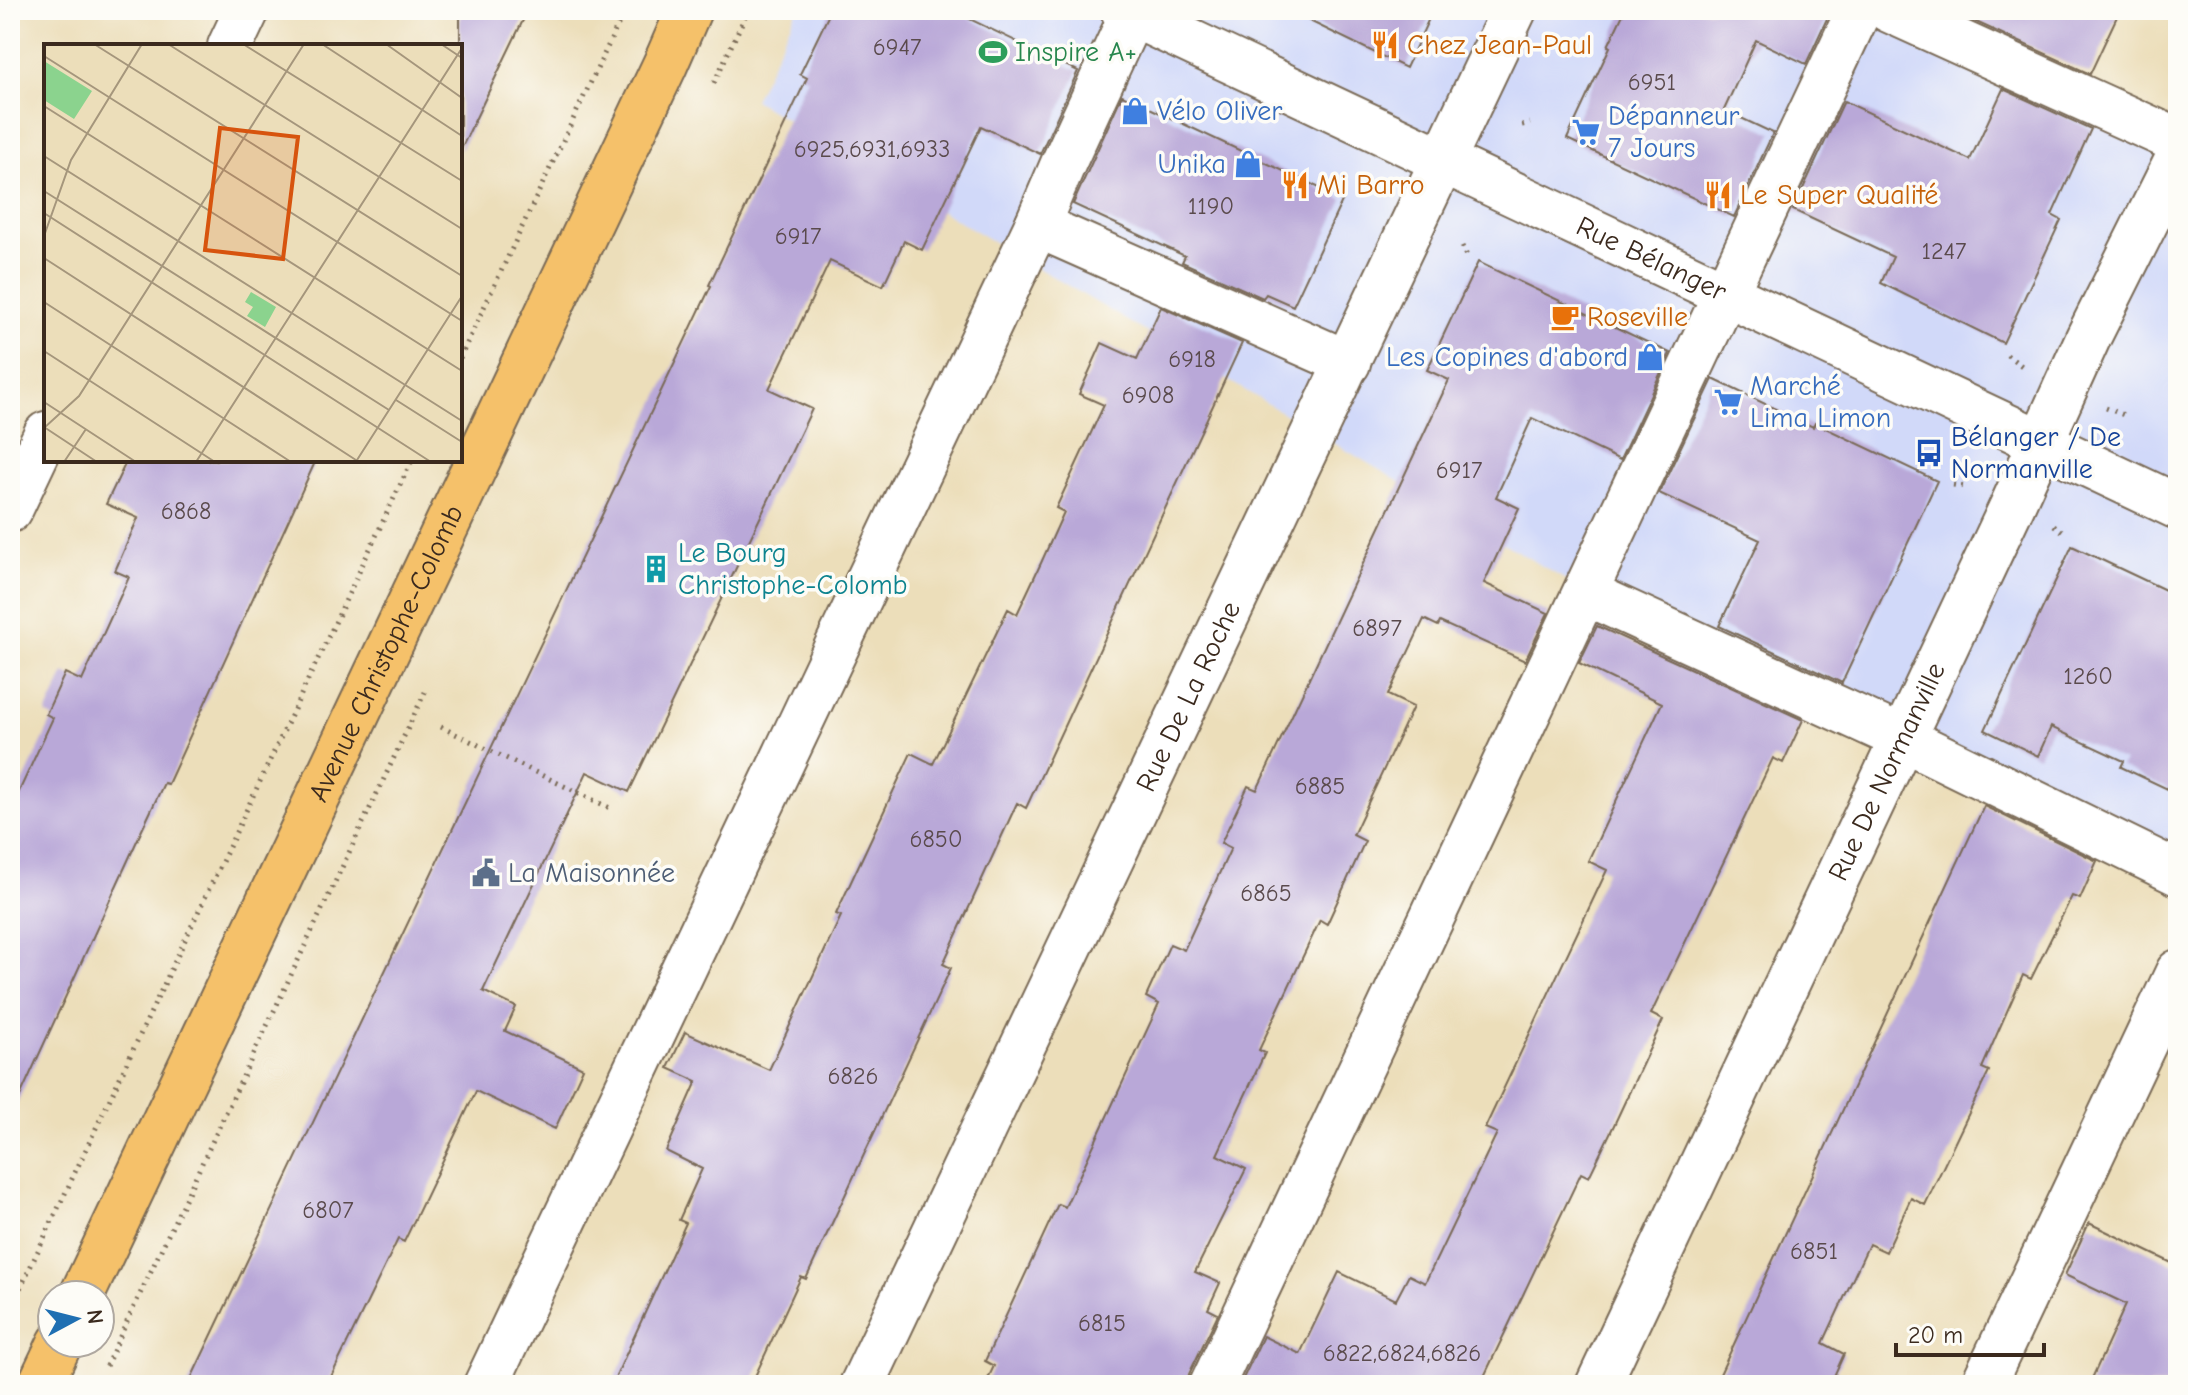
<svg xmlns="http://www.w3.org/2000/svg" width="2188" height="1395" font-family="'Comic Neue',sans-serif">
<rect width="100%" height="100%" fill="#fdfcf7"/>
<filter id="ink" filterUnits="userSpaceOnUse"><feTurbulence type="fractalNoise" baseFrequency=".0125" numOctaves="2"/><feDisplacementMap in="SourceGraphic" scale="16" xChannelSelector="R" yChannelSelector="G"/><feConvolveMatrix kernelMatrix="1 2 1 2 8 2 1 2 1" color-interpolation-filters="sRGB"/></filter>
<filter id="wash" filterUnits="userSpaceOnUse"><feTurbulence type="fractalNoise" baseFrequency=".006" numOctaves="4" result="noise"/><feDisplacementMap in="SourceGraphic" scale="32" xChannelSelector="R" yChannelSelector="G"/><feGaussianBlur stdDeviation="1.8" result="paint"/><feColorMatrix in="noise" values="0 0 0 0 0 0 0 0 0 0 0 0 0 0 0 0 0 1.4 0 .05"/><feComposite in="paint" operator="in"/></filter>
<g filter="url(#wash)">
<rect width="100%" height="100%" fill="#ecdeba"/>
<path fill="#d1d9f9" d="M797,10H1901L2178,141V867L1586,592L754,100Z"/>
<g id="blocks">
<path fill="#b9a8d8" d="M460,10H528L460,151Z
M831,10H951L1078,71L1040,154L981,126L922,250L904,241L883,286L830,261L769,389L812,409L629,792L587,772L483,991L516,1007L505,1031L583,1068L555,1129L476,1091L404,1242L398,1239L327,1385H188L711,286L709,285L807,78L800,74Z
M1287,10H1433L1406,68Z
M1625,10H1831L1806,64L1756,40L1724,110L1773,133L1734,217L1567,139L1610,47L1608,46Z
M1950,10H2120L2090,74Z
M2003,89L2091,129L2052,215L2061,220L2003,343L1881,283L1893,257L1793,210L1844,101L1970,160Z
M1122,95L1343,199L1293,306L1266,294L1263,298L1182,262L1185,256L1073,204Z
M1478,262L1670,353L1620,460L1532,418L1496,497L1519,508L1484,583L1548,613L1525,661L1440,622L1438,626L1424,619L1388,695L1413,707L1353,835L1365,841L1327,924L1320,920L1259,1050L1265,1053L1217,1155L1246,1169L1195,1272L1220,1283L1208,1309L1218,1314L1189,1374L1187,1385H985L994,1366L985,1361L1058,1204L1065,1207L1159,1004L1146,997L1170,944L1184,950L1231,848L1221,843L1248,786L1257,790L1449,380L1427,370Z
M1161,307L1242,343L1026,808L1017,803L943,964L951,968L806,1279L801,1277L751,1385H612L686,1223L679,1220L702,1169L666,1151L697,1081L668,1068L685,1032L769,1070L841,916L836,914L911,753L933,764L1008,609L1017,614L1041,563L1064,512L1056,508L1104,405L1079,394L1102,343L1137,359Z
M1713,379L1813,427L1815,423L1937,481L1842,683L1719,626L1760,540L1659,493Z
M127,460H316L168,784L164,783L141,832L10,1118V811L53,718L46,714L65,673L82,681L129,577L115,571L138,518L106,504Z
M2072,546L2178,596V794L2121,767L2124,761L2051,727L2038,756L1985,730Z
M1597,626L1803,720L1783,763L1773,758L1651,1014L1663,1020L1614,1125L1589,1177L1581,1173L1480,1385H1240L1263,1336L1300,1354L1339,1272L1396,1300L1409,1275L1425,1283L1497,1133L1485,1128L1607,870L1588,861L1662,703L1579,663Z
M1984,806L2097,861L2080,899L2072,896L2031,979L2023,975L1982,1068L1989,1071L1925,1205L1911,1198L1886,1252L1869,1244L1823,1343L1844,1354L1830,1385H1715Z
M2089,1223L2178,1266V1385H2089L2126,1304L2065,1275Z"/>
</g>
</g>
<g filter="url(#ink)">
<use href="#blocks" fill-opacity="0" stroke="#796955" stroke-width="2"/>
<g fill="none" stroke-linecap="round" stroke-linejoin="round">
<defs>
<g id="minor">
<path id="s1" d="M1123,10L2178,507"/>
<path d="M1889,10L2178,141"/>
<path d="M230,46L247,10"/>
<path d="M1037,225L1348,363"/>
<path d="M10,510L46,434"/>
<path d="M1586,593L1902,738L2178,873"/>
<path d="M486,1385L1037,225L1063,164L1134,10"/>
<path id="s2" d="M862,1385L1514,10"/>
<path d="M1212,1385L1859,10"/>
<path id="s3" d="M1598,1385L2012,506L2088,338L2178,158"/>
<path d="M1983,1385L2178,972"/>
</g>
<g id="major">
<path id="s4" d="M82,1295L665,65L689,10"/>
<path d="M40,1385L60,1343"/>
</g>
</defs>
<use href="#minor" stroke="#796955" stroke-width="48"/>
<use href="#major" stroke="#796955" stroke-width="48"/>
<path stroke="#796955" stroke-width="5" stroke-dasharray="2 6" stroke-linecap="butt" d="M714,83L748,10
M1522,125L1530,123
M1462,246L1467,256
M2007,355L2022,366
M460,358L625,10
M2106,408L2124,415
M1953,485L1967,487
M2054,525L2066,534
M441,727L610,808
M10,1310L412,460
M106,1366L425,692"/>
<use href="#minor" stroke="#fff" stroke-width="44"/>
<use href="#major" stroke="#f5c16b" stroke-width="44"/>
</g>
</g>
<defs>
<symbol id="restaurant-bare" viewBox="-9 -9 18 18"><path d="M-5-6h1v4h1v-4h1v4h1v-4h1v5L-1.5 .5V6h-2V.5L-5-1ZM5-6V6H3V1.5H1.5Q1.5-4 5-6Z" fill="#e8710a" stroke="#fdfcf7" stroke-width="2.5" paint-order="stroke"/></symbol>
<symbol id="stadium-bare" viewBox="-9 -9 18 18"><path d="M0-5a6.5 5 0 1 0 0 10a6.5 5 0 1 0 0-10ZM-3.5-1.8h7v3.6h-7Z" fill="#2e9e5b" stroke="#fdfcf7" stroke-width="2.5" paint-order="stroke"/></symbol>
<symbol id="shop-bare" viewBox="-9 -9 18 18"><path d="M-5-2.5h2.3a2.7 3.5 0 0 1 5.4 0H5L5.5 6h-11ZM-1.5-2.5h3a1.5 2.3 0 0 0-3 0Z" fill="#3f7fe0" stroke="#fdfcf7" stroke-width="2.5" paint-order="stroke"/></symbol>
<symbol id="supermarket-bare" viewBox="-9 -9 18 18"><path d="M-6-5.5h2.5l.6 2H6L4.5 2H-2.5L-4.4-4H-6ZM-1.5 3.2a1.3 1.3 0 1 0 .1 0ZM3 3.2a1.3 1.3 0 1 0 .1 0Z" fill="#3f7fe0" stroke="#fdfcf7" stroke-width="2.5" paint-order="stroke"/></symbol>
<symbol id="cafe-bare" viewBox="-9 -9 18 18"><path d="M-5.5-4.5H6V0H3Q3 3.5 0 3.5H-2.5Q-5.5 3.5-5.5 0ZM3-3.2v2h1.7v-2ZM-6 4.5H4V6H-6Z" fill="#e8710a" stroke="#fdfcf7" stroke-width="2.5" paint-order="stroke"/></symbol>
<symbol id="bus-bare" viewBox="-9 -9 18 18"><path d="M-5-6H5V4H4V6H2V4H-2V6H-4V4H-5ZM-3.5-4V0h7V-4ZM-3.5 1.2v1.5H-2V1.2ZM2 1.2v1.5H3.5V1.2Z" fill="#1a4fb4" stroke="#fdfcf7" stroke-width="2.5" paint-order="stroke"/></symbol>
<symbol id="building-bare" viewBox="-9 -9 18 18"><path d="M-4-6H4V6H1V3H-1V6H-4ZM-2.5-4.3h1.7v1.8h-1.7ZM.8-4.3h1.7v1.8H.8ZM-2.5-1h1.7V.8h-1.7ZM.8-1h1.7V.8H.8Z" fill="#0f9aa8" stroke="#fdfcf7" stroke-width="2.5" paint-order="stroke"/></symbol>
<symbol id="civic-bare" viewBox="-9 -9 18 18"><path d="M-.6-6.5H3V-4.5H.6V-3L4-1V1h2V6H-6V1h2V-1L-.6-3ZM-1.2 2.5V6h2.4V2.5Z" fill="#5c6f8a" stroke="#fdfcf7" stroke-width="2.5" paint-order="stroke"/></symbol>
</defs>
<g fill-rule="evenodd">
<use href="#restaurant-bare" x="1365" y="25" width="40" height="40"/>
<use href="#stadium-bare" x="973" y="32" width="40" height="40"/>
<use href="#shop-bare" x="1115" y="91" width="40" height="40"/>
<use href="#supermarket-bare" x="1566" y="112" width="40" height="40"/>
<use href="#shop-bare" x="1228" y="144" width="40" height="40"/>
<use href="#restaurant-bare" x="1275" y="165" width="40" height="40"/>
<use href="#restaurant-bare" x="1698" y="175" width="40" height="40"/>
<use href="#cafe-bare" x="1545" y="297" width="40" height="40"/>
<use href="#shop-bare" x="1630" y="337" width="40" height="40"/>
<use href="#supermarket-bare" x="1708" y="382" width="40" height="40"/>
<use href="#bus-bare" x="1909" y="433" width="40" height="40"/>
<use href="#building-bare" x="636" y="549" width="40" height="40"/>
<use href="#civic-bare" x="466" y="853" width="40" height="40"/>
</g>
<g text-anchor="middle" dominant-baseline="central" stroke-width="7" stroke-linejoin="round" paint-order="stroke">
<g font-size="24" fill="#5a4a4c">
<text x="897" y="47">6947</text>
<text x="1652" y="82">6951</text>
<text x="872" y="149">6925,6931,6933</text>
<text x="1211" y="206">1190</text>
<text x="798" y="236">6917</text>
<text x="1944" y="251">1247</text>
<text x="1192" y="359">6918</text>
<text x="1148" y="395">6908</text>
<text x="1459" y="470">6917</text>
<text x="186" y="511">6868</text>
<text x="1377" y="628">6897</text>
<text x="2088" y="676">1260</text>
<text x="1320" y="786">6885</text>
<text x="936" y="839">6850</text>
<text x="1266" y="893">6865</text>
<text x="853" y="1076">6826</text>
<text x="328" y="1210">6807</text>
<text x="1814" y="1251">6851</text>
<text x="1102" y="1323">6815</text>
<text x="1402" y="1353">6822,6824,6826</text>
</g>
<g font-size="28" fill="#c56008" stroke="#fdfcf7" text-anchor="start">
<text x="1407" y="45">Chez Jean-Paul</text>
<text x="1317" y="185">Mi Barro</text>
<text x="1740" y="195">Le Super Qualité</text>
<text x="1587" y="317">Roseville</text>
</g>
<g font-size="28" fill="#27864d" stroke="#fdfcf7" text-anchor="start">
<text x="1015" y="52">Inspire A+</text>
</g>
<g font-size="28" fill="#366cbe" stroke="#fdfcf7" text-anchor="start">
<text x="1157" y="111">Vélo Oliver</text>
<text x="1608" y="116">Dépanneur<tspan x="1608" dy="32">7 Jours</tspan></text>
<text x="1226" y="164" text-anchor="end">Unika</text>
<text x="1628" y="357" text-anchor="end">Les Copines d'abord</text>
<text x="1750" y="386">Marché<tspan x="1750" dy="32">Lima Limon</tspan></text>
</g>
<g font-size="28" fill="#3b2a1e" stroke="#fdfcf7">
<text stroke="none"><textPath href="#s1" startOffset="584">Rue Bélanger</textPath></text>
<text stroke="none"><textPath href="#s4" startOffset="710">Avenue Christophe-Colomb</textPath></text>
<text stroke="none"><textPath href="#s2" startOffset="762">Rue De La Roche</textPath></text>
<text stroke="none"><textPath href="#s3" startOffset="678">Rue De Normanville</textPath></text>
</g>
<g font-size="28" fill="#164399" stroke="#fdfcf7" text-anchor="start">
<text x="1951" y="437">Bélanger / De<tspan x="1951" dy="32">Normanville</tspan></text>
</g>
<g font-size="28" fill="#0d838f" stroke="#fdfcf7" text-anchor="start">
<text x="678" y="553">Le Bourg<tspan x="678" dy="32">Christophe-Colomb</tspan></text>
</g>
<g font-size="28" fill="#4e5e75" stroke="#fdfcf7" text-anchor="start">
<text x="508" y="873">La Maisonnée</text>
</g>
</g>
<g transform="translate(44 44)">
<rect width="418" height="418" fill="#ecdeba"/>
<path d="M0,17L48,47L30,75L0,56ZM207,248L232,263L221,283L203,272L209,263L201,258Z" fill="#8bd38e"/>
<path fill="none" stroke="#a5967c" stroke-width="2" d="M50,0L418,232M124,0L418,185M199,0L418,137M278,0L418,92M342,0L418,54M397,0L418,14M0,12L418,277M0,62L418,327M0,112L418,377M0,147L345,366M0,169L387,418M0,192L27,116L98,0M0,214L315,418M0,258L247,418M0,307L171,418M352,356L418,398M0,358L92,418M0,383L53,418M0,384L35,352L260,0M313,416L418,252M20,418L42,385M152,418L418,4"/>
<path fill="#d7540e" fill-opacity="0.15" stroke="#d7540e" stroke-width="4" d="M176,84L254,93L239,215L161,206Z"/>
<rect width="418" height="418" fill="none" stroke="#3b2a1e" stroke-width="4"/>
</g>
<rect width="2188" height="1395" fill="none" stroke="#fdfcf7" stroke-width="40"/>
<g transform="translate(76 1319) rotate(83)"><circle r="38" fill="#fdfcf7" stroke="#afa8a0" stroke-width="2"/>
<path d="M0-6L14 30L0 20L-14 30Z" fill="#1f6fb2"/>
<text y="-12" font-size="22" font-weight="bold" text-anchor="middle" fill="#3b2a1e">N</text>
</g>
<path d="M1896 1343v12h148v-12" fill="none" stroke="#3b2a1e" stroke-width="4"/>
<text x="1908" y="1343" font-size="24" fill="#3b2a1e" stroke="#fdfcf7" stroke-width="6" paint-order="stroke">20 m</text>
</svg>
